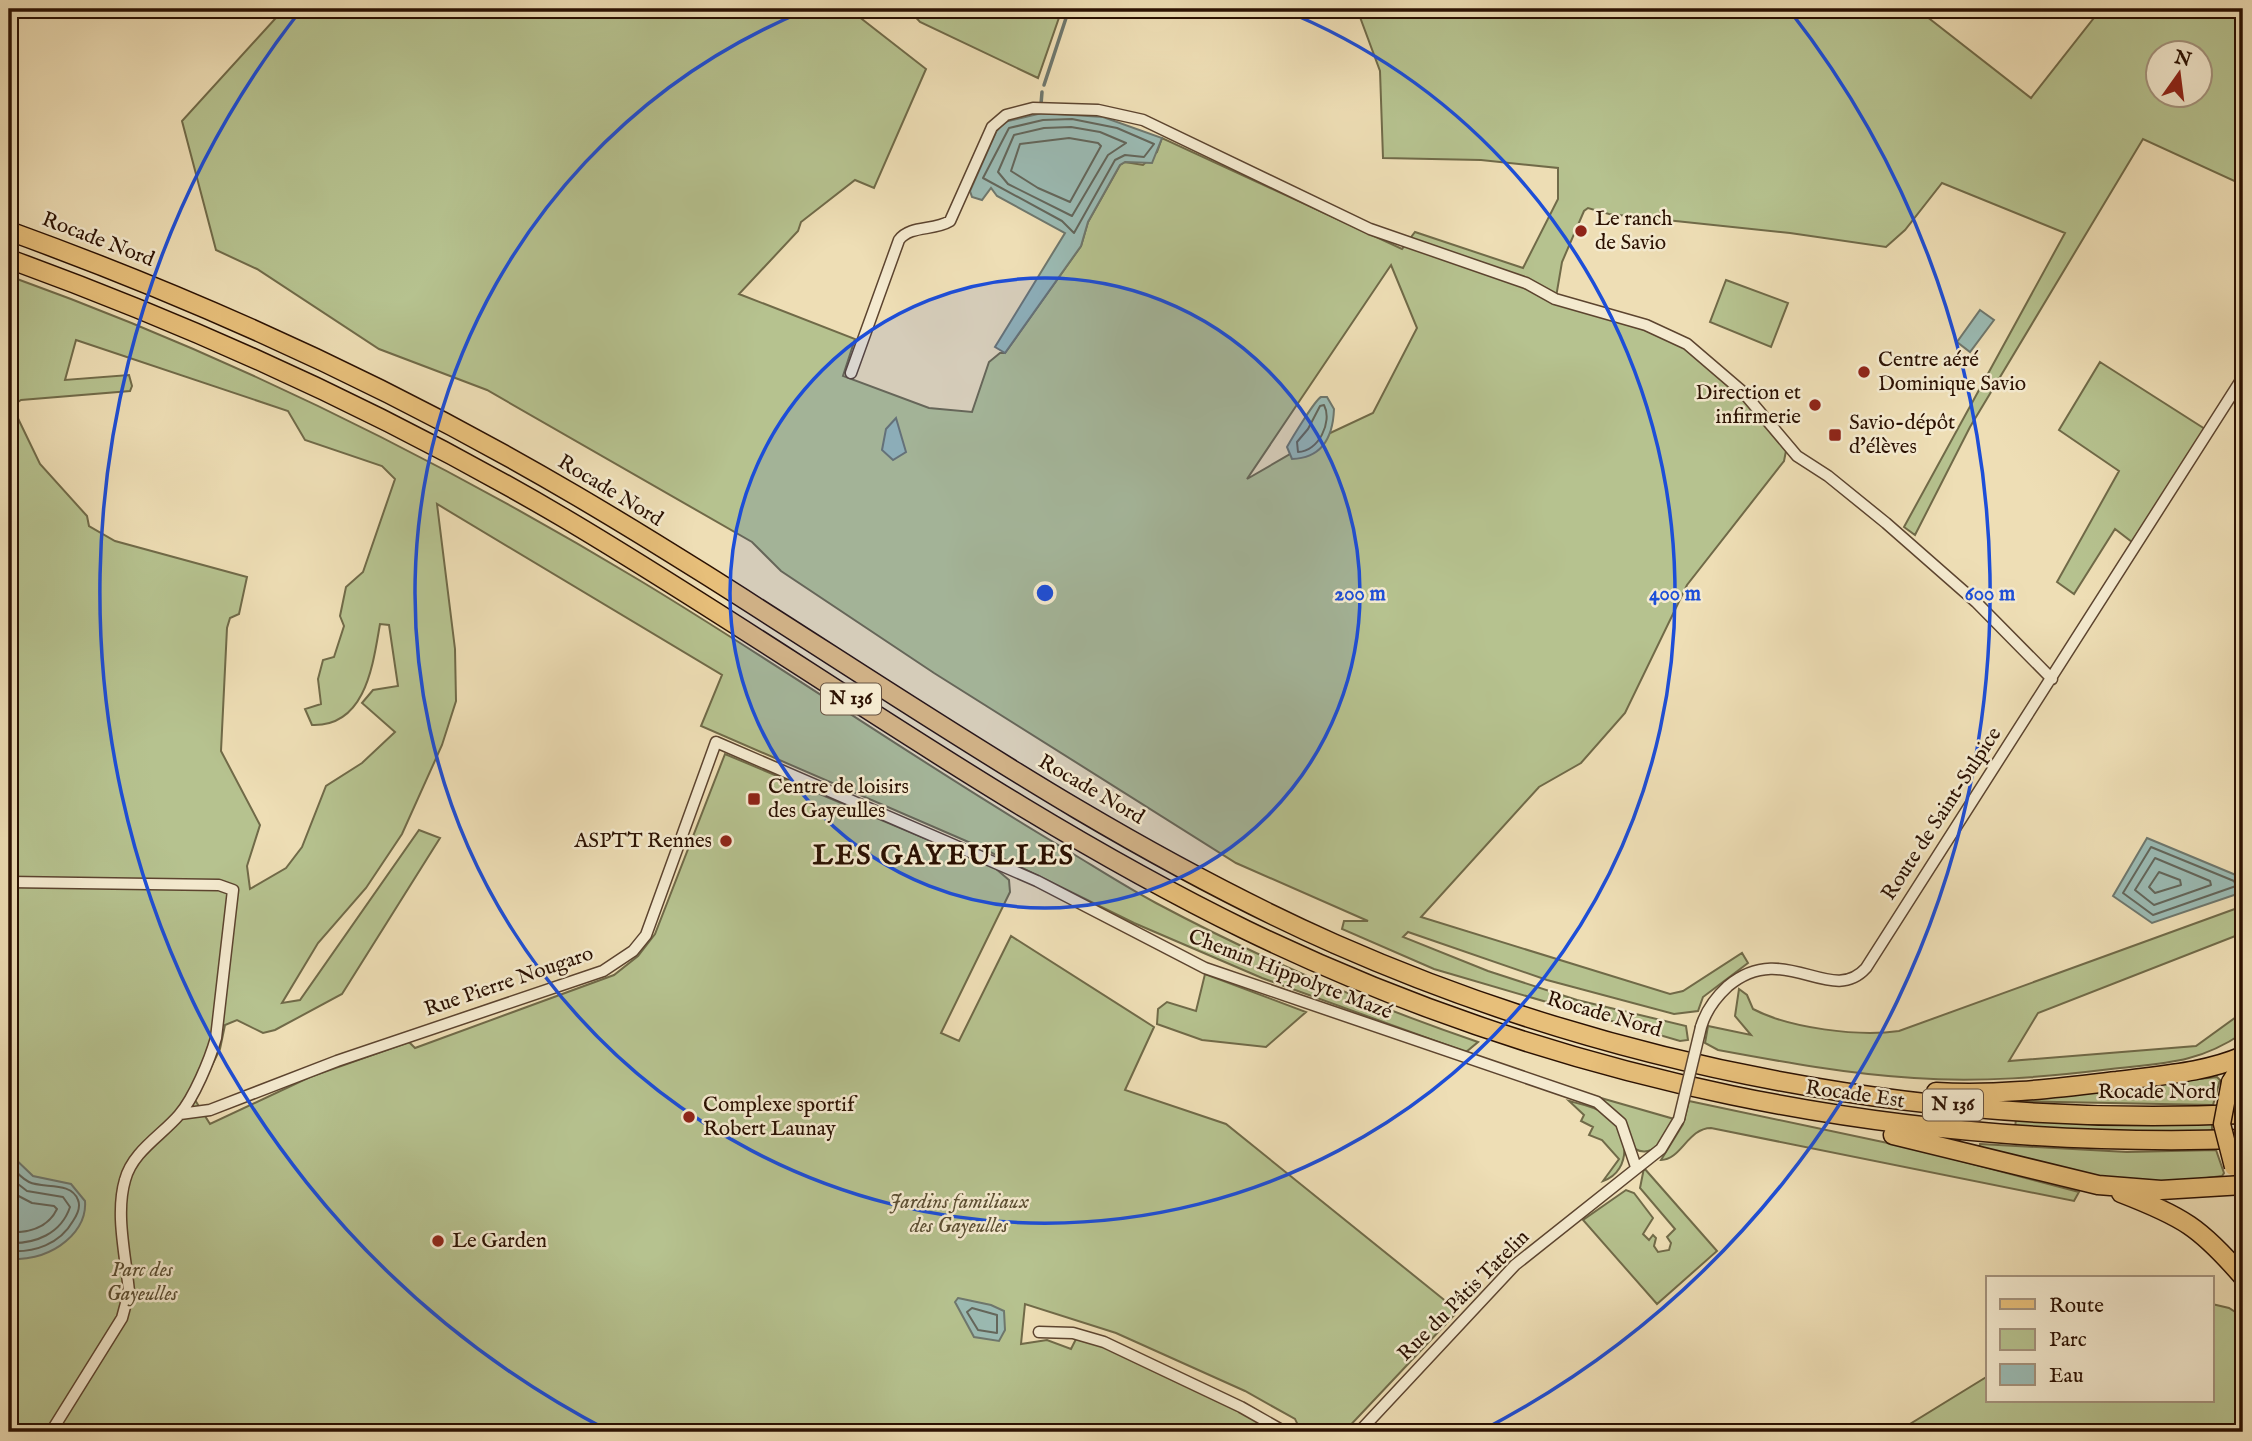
<svg xmlns="http://www.w3.org/2000/svg" width="2252" height="1441" font-family="'IM FELL English',serif">
<rect width="100%" height="100%" fill="#eedeb5"/>
<filter id="stains"><feTurbulence type="fractalNoise" baseFrequency=".00286" numOctaves="4"/><feColorMatrix values="0 0 0 0 .2 0 0 0 0 .09 0 0 0 0 .02 0 0 0 .5 -.17"/></filter>
<radialGradient id="worn" r=".72"><stop offset=".6" stop-color="#630" stop-opacity="0"/><stop offset="1" stop-color="#630" stop-opacity=".3"/></radialGradient>
<path fill="#b6c28f" stroke="#706a48" stroke-width="2" fill-rule="evenodd" d="M284,9H849L926,69L874,188L855,180L801,222L798,231L739,294L855,339L843,376L929,408L972,412L989,362L1000,353H1005L1081,246L1088,222L1120,165L1125,162L1143,165L1157,152L1162,138L1402,249L1415,232L1523,268L1558,199V168L1481,160L1383,158L1380,71L1357,9H1917L2031,98L2101,9H2243V185L2143,139L1970,427L1915,535L1904,527L2065,233L1942,183L1905,230L1886,247L1790,233L1609,214L1588,208L1584,211L1562,262L1555,303L1645,330L1686,348L1747,403L1786,451L1784,461L1687,585L1625,713L1581,763L1539,787L1421,917L1670,994L1683,991L1742,953L1748,963L1703,997L1698,1011L1674,1014L1547,980L1408,932L1403,937L1488,971L1577,1000L1686,1026L1688,1040L1680,1041L1434,969L1342,929L1344,921H1368L1236,863L934,673L781,571L752,542L487,390L379,349L257,269L216,250L182,121ZM2158,52H2200V94H2158ZM1391,265L1417,328L1373,413L1311,442L1247,479Z
M908,9H1062L1038,78L920,22Z
M9,276C229,355 438,459 639,580C780,665 914,759 1055,843C1089,863 1122,885 1156,903C1259,958 1367,1004 1478,1042L1466,1052L1262,978L1134,923L980,847L701,726L722,675L437,504L455,649L456,701L442,745L402,834L366,888L318,943L282,1003L300,1000L419,830L440,838L342,994L275,1030L263,1033L237,1020L225,1025L220,1049L195,1100L210,1124L310,1077L409,1042L415,1048L614,975L638,956L655,934L725,754L995,868L1009,880L1010,892L941,1033L959,1041L1011,936L1154,1027L1125,1090L1226,1124L1458,1311L1344,1432C1326,1432 1302,1439 1295,1419L1245,1391L1116,1333L1025,1304L1021,1344L1047,1340L1071,1349L1076,1339L1109,1348L1234,1407L1278,1432H9ZM76,340L288,411L305,440L382,466L395,479L363,572L346,587L340,616L344,626L334,657L323,660L318,679L321,704L305,709L312,725C366,727 373,664 380,624L389,625L398,686L373,690L362,703L395,732L362,763L326,786L302,847L286,868L250,889L247,866L260,825L221,751L227,628L230,618L239,614L247,577L115,541L89,526L87,516L40,464L12,406L21,400L130,391L132,386L129,375L65,380Z
M1726,280L1788,303L1771,347L1710,322Z
M2100,362L2205,429L2132,542L2115,529L2074,594L2057,582L2119,471L2059,430Z
M2243,906V933L2038,1013L2009,1061L2196,1046L2243,1012V1033C2197,1064 2164,1063 2111,1069C2046,1077 1979,1083 1914,1078C1848,1074 1783,1062 1718,1050L1705,1043L1708,1026L1751,1035L1735,1016L1739,989L1747,995L1753,1009C1789,1028 1858,1037 1899,1031Z
M1205,974L1306,1012L1266,1047L1202,1040L1157,1024L1158,1009L1167,1002L1196,1011Z
M2217,1077L2220,1080L2213,1105L2002,1101Z
M1594,1096L1674,1119C1667,1133 1655,1160 1635,1149L1621,1116Z
M1569,1101C1581,1104 1595,1107 1606,1114C1629,1128 1633,1171 1603,1181L1619,1159L1602,1140L1589,1135L1593,1127L1581,1121L1584,1115Z
M1689,1101L1916,1149L2079,1192L2074,1201L1711,1128C1688,1128 1681,1160 1661,1160L1683,1124Z
M2016,1118L2212,1122V1133L2015,1129Z
M1980,1144L2127,1152L2216,1150L2224,1173L2222,1176L2175,1182H2111L1979,1149Z
M1644,1168L1717,1251L1657,1304L1583,1220L1626,1190L1634,1193L1653,1218L1643,1234L1649,1240L1653,1235L1656,1238L1654,1246L1658,1252L1669,1250L1671,1243L1667,1237L1675,1229L1640,1188Z
M2212,1304L2229,1308L2243,1317V1432H1897L1988,1376V1401H2212Z"/>
<path fill="#9bbbb4" stroke="#6e776d" stroke-width="2" d="M1042,113L1103,117L1162,138L1152,163L1125,162L1120,165L1088,222L1081,246L1005,353L995,347L1065,233L997,196L991,188L982,200L972,197L970,191L996,132L1004,122Z
M1980,310L1994,320L1970,352L1957,342Z
M1321,397H1327L1334,409C1333,437 1322,458 1292,459L1287,447C1292,438 1315,400 1321,397Z
M896,418L906,452L893,460L882,450L886,429Z
M2147,838L2243,878V892L2152,923L2113,896Z
M9,1153L33,1176L71,1184L85,1201C88,1238 41,1264 9,1258Z
M958,1298L991,1305L1004,1311L1005,1330L999,1341L974,1337L955,1302Z"/>
<g fill="none" stroke-linecap="round" stroke-linejoin="round">
<path stroke="#63665b" stroke-width="2" d="M1072,119L1117,128L1154,144L1144,157L1125,155L1115,160L1074,233L1062,221L983,178L1009,128L1043,120Z
M1071,127L1100,132L1126,143L1108,155L1072,216L1008,184L998,172L1014,135L1044,128Z
M1069,138L1098,143L1101,146L1070,202L1038,188L1011,171L1020,144Z
M1324,405C1333,422 1318,452 1298,452L1297,442L1308,429L1320,406Z
M2151,847L2234,881L2236,886L2153,915L2123,893Z
M2155,858L2210,881L2211,885L2154,905L2135,890Z
M2159,872L2180,880L2181,885L2155,893L2149,887Z
M9,1164C15,1171 21,1178 29,1182C43,1189 71,1181 78,1200C81,1207 77,1215 73,1221C60,1244 34,1253 9,1251
M9,1177L27,1191L63,1197L70,1207C61,1234 35,1244 9,1243
M9,1191L32,1203L54,1206L57,1209C48,1228 28,1233 9,1232
M972,1308L997,1315V1333L978,1330L967,1312Z"/>
<path stroke="#6e776d" stroke-width="3.5" d="M1044,85L1069,9
M1041,104L1042,92"/>
<defs>
<path id="street" d="M851,373L899,240C910,225 934,231 950,221L992,127L1006,115L1033,108L1098,110L1143,120L1370,229L1526,283L1555,299L1646,325L1687,344L1743,392L1797,456L1828,476L1886,523L1976,602L2052,679
M9,882L219,885L233,890L216,1038C210,1059 194,1098 179,1115C162,1135 132,1152 125,1180C115,1214 126,1257 129,1292L122,1318L51,1432
M1701,1027C1706,1010 1715,998 1728,986C1784,939 1831,1007 1866,968L2243,377
M180,1114L210,1110L337,1061L603,971L633,951L646,935L716,742L1037,881L1205,968L1597,1102L1621,1123L1636,1167
M1039,1332L1073,1333L1104,1342L1241,1407L1285,1432
M1359,1432L1515,1265L1661,1149L1679,1119"/>
<path id="primary" d="M2230,1082L2243,1060"/>
<path id="highway" d="M9,231C205,302 395,389 575,495C829,644 1065,824 1335,944C1618,1069 1934,1128 2243,1114
M9,259C201,329 387,414 564,518C792,653 1006,813 1246,930C1557,1081 1897,1150 2243,1139
M1936,1092C1996,1096 2057,1088 2117,1081C2160,1075 2204,1073 2243,1056
M1893,1135L2098,1185L2161,1190L2243,1185
M2121,1193C2183,1217 2200,1227 2243,1277"/>
</defs>
<use href="#street" stroke="#5c442f" stroke-width="13"/>
<use href="#primary" stroke="#2b1102" stroke-width="19"/>
<use href="#highway" stroke="#2b1102" stroke-width="21"/>
<use href="#street" stroke="#f4eacf" stroke-width="10"/>
<use href="#primary" stroke="#e7bf7a" stroke-width="16"/>
<use href="#highway" stroke="#e7bf7a" stroke-width="18"/>
<defs>
<path id="street-bridge" d="M1679,1119L1701,1027"/>
<path id="primary-bridge" d="M2230,1082L2222,1124L2233,1167"/>
</defs>
<use href="#street-bridge" stroke="#5c442f" stroke-width="13" stroke-linecap="butt"/>
<use href="#primary-bridge" stroke="#2b1102" stroke-width="19" stroke-linecap="butt"/>
<use href="#street-bridge" stroke="#f4eacf" stroke-width="10"/>
<use href="#primary-bridge" stroke="#e7bf7a" stroke-width="16"/>
</g>
<circle cx="1045" cy="593" r="315" fill="#1d4ed8" fill-opacity=".12"/>
<g fill="none" stroke="#1d4ed8" stroke-width="3.5">
<circle cx="1045" cy="593" r="315"/>
<path d="M1281 9A630 630 0 1 1 809 9"/>
<path d="M609 1431A945 945 0 0 1 300 11M1790 11A945 945 0 0 1 1481 1431"/>
</g>
<g fill="#8f2418" stroke="#f4eacf" stroke-width="2.5">
<circle cx="1581" cy="231" r="7"/>
<circle cx="1864" cy="372" r="7"/>
<circle cx="1815" cy="405" r="7"/>
<rect x="1828" y="428" width="14" height="14" rx="3.5"/>
<rect x="747" y="792" width="14" height="14" rx="3.5"/>
<circle cx="726" cy="841" r="7"/>
<circle cx="689" cy="1117" r="7"/>
<circle cx="438" cy="1241" r="7"/>
</g>
<g text-anchor="middle" dominant-baseline="central" stroke-width="5" stroke-linejoin="round" paint-order="stroke">
<g fill="#f4eacf" stroke="#675240" stroke-width="2">
<rect x="821" y="683.5" width="60" height="31" rx="5"/>
<rect x="1923" y="1089.5" width="60" height="31" rx="5"/>
</g>
<g font-size="19" font-weight="bold" fill="#2b1102">
<text x="851" y="699">N 136</text>
<text x="1953" y="1105">N 136</text>
</g>
<g font-size="21" fill="#2b1102" stroke="#f4eacf" text-anchor="start">
<text x="1595" y="219">Le ranch<tspan x="1595" dy="24">de Savio</tspan></text>
<text x="1878" y="360">Centre aéré<tspan x="1878" dy="24">Dominique Savio</tspan></text>
<text x="1801" y="393" text-anchor="end">Direction et<tspan x="1801" dy="24">infirmerie</tspan></text>
<text x="1849" y="423">Savio-dépôt<tspan x="1849" dy="24">d'élèves</tspan></text>
<text x="768" y="787">Centre de loisirs<tspan x="768" dy="24">des Gayeulles</tspan></text>
<text x="712" y="841" text-anchor="end">ASPTT Rennes</text>
<text x="703" y="1105">Complexe sportif<tspan x="703" dy="24">Robert Launay</tspan></text>
<text x="452" y="1241">Le Garden</text>
</g>
<g font-size="21" fill="#2b1102" stroke="#f4eacf">
<text transform="translate(98 240) rotate(21)">Rocade Nord</text>
<text transform="translate(610 491) rotate(31)">Rocade Nord</text>
<text transform="translate(1091 790) rotate(30)">Rocade Nord</text>
<text transform="translate(1942 814) rotate(-57)">Route de Saint-Sulpice</text>
<text transform="translate(1290 975) rotate(21)">Chemin Hippolyte Mazé</text>
<text transform="translate(509 982) rotate(-19)">Rue Pierre Nougaro</text>
<text transform="translate(1604 1015) rotate(16)">Rocade Nord</text>
<text x="2157" y="1092">Rocade Nord</text>
<text transform="translate(1855 1095) rotate(8)">Rocade Est</text>
<text transform="translate(1464 1296) rotate(-45)">Rue du Pâtis Tatelin</text>
</g>
<g font-size="21" font-style="italic" fill="#5c4f33" stroke="#f4eacf">
<text x="959" y="1202">Jardins familiaux<tspan x="959" dy="24">des Gayeulles</tspan></text>
<text x="142" y="1270">Parc des<tspan x="142" dy="24">Gayeulles</tspan></text>
</g>
<g font-size="28" font-weight="bold" letter-spacing="2" fill="#2b1102" stroke="#f4eacf">
<text x="944" y="856">LES GAYEULLES</text>
</g>
</g>
<circle cx="1045" cy="593" r="10" fill="#1d4ed8" stroke="#f4eacf" stroke-width="3.5"/>
<g font-size="21" text-anchor="middle" font-weight="bold" fill="#1d4ed8" stroke="#f4eacf" stroke-width="5" stroke-linejoin="round" paint-order="stroke">
<text x="1360" y="600">200 m</text>
<text x="1675" y="600">400 m</text>
<text x="1990" y="600">600 m</text>
</g>
<rect width="2252" height="1441" fill="none" stroke="#eedeb5" stroke-width="35"/>
<rect x="10" y="10" width="2231" height="1420" fill="none" stroke="#2b1102" stroke-width="3.5"/>
<rect x="18" y="18" width="2217" height="1406" fill="none" stroke="#2b1102" stroke-width="2"/>
<rect x="1986" y="1276" width="228" height="126" fill="#f4eacf" stroke="#a4937d" stroke-width="2"/>
<rect x="2000" y="1299" width="35" height="10" fill="#e7bf7a" stroke="#a4937d" stroke-width="2"/>
<text x="2049" y="1312" font-size="21" fill="#2b1102">Route</text>
<rect x="2000" y="1329" width="35" height="21" fill="#b6c28f" stroke="#a4937d" stroke-width="2"/>
<text x="2049" y="1346" font-size="21" fill="#2b1102">Parc</text>
<rect x="2000" y="1364" width="35" height="21" fill="#9bbbb4" stroke="#a4937d" stroke-width="2"/>
<text x="2049" y="1382" font-size="21" fill="#2b1102">Eau</text>
<g transform="translate(2179 74) rotate(14)"><circle r="33" fill="#f4eacf" stroke="#a4937d" stroke-width="2"/>
<path d="M0-5L12 26L0 18L-12 26Z" fill="#8f2418"/>
<text y="-10" font-size="19" font-weight="bold" text-anchor="middle" fill="#2b1102">N</text>
</g>
<rect width="100%" height="100%" filter="url(#stains)"/>
<rect width="100%" height="100%" fill="url(#worn)"/>
</svg>
